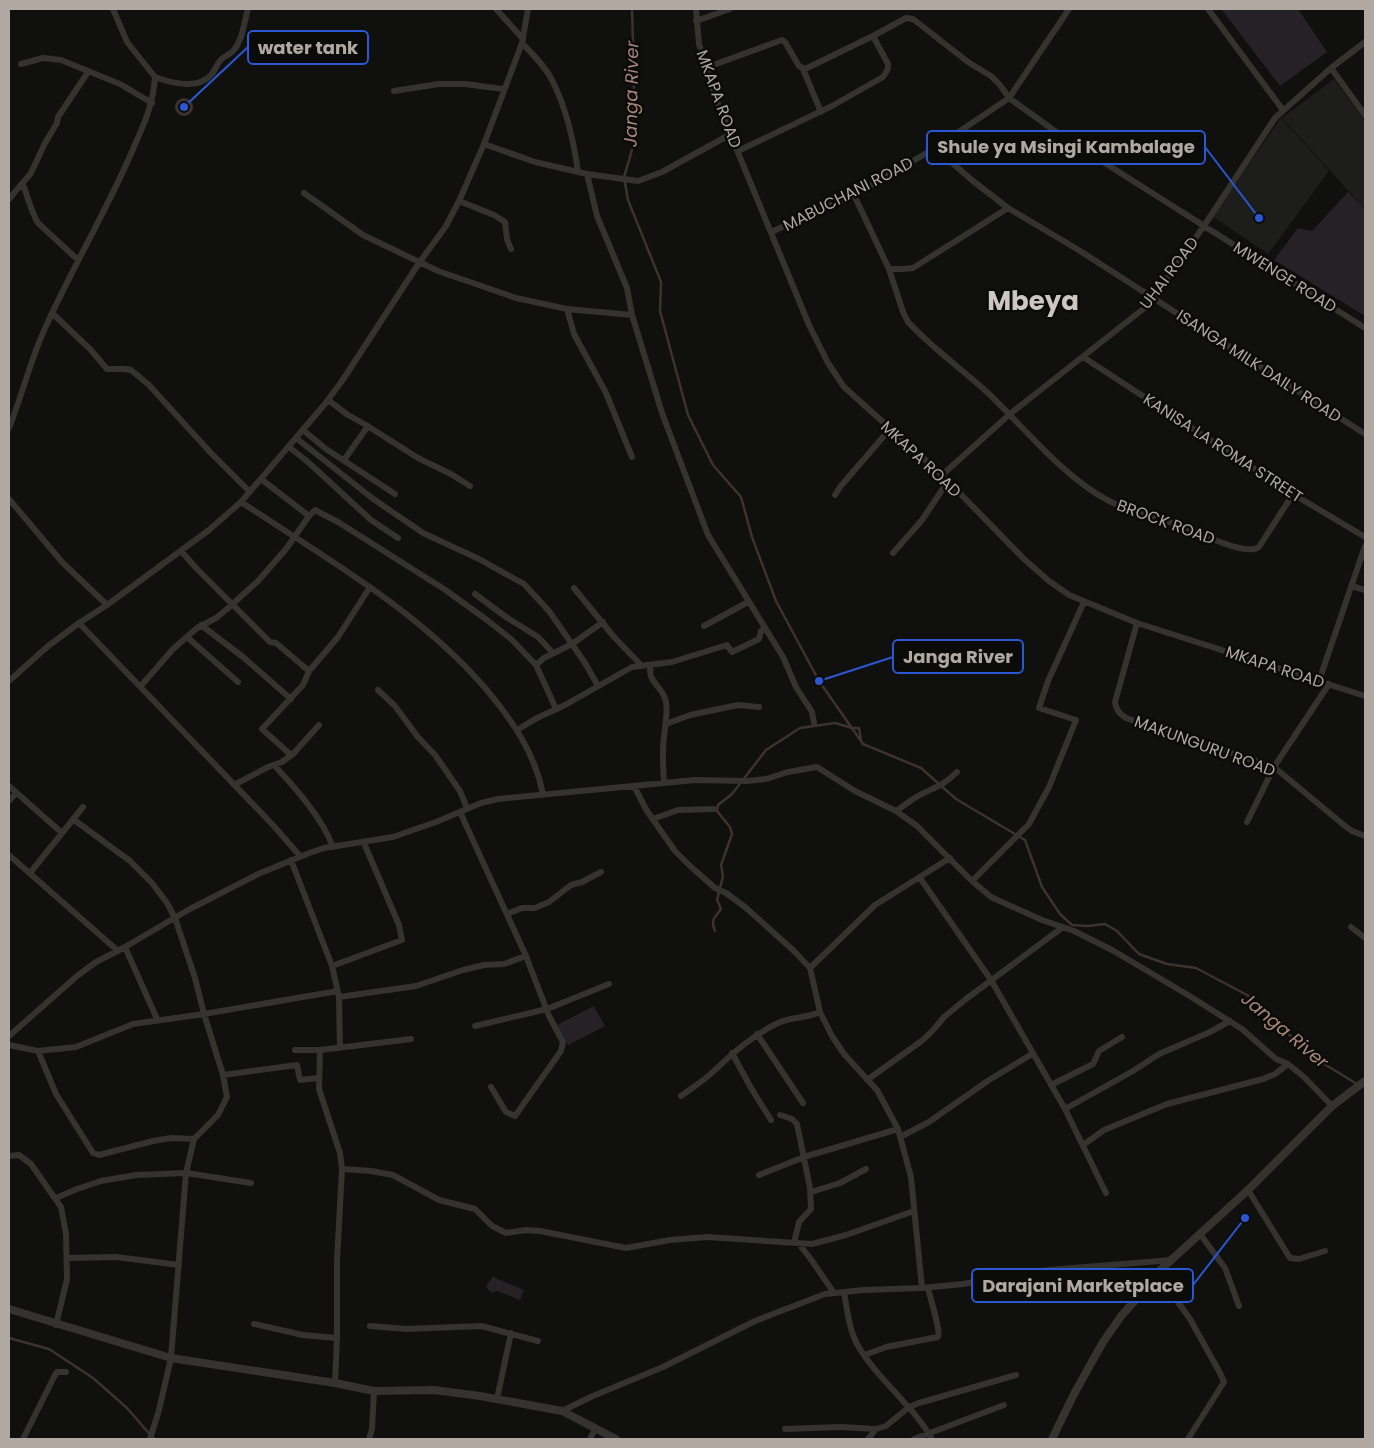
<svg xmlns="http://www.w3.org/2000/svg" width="1374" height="1448" font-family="Poppins,sans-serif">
<rect width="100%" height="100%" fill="#10100f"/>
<path fill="#1d1d1b" d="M1334,79L1365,121V209L1282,118Z
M1281,118L1329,171L1268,254L1212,216Z"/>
<path fill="#262027" d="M1221,9H1298L1327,52L1280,86Z
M1348,192L1365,209V316L1274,260L1298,228L1312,231Z
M594,1006L605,1026L568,1045L557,1025Z
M493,1277L524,1290L520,1300L497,1291L491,1293L486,1286Z"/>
<path fill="#3d322f" d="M175 107a9 9 0 1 1 18 0a9 9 0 1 1-18 0Z"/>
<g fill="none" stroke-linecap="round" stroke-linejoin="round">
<path stroke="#3d322f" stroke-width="2.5" d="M632,9L634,82L632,150L624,177L628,200L661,282L660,311L688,415L713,465L741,497L752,537L776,601L819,681L863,744L921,768L956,799L1025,840L1042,887L1060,914L1072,925L1087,926L1105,924L1117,931L1139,954L1167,964L1196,968L1247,995L1269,1013L1285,1031L1321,1062L1357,1084
M715,931C710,919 715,918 721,909L717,900L723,876L721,865L732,834L730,827L717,811L718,805L732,794L766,750L800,728L835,723L852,728H859L861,740
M9,1338L49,1349L93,1378L127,1408L154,1439"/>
<path stroke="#353330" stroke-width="6" d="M496,9L523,39
M696,9L699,44L718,104L809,325L828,363L844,387L942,475L1024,559L1049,581L1069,595L1137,623L1365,696
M1208,9L1283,110
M696,21L730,9
M522,43C533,55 546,67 553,82C566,108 574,143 578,172
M21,64L43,58L61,60L120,84L152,103
M705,68L782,40L785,42L799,66L805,69L873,36
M1331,68L1365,115
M803,69L821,112
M155,77C171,83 198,90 211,75C215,71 216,66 219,62C223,56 230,55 234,50C243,39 244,22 248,9
M394,91L439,84H465L503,89
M484,144L535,162L587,174L638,181L662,172L731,134
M935,148L973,181L1008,208L1077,249L1365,434
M738,151L832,106L883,77L888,69V64L873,36L906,18L913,19L968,62L991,76L1000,85L1009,98L1059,134L1365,328
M587,174L597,216L627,288L632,315L662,413L708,535L783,657L796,687L812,712L814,723
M23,185C28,197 31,211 38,223L78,260
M304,193L363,235L438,271L516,298L567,309L632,315
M854,195L889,269L903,312L908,322C932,348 962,369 988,393C1025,428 1064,478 1109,501C1137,515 1167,519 1195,531C1209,537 1246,556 1259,547L1293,494
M9,199L31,173L45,143L57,123L58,117L88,72
M459,201L494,215L505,222L507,239L511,249
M771,232L854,195L896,171L935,148L1009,98L1069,9
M889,269H903L913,268L1008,208
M567,309L574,334L606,393L632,457
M52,313L90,349L107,369H125L131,370L149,385L210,452L250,492
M1083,357L1293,494L1365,537
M328,400L348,415L366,425L418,458L451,474L470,486
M9,428C23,393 31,357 47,324C73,267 105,213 130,156C142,128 153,108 155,77L127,42L113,9
M303,430L326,449L395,494
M296,438L372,498L423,533L479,559L524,584L549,611L585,663L598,686
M289,447L308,462L371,520L398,538
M344,460L368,426
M942,475L1010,414L1147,306L1204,226L1275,118L1331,68L1365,42
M261,479L309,516
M835,495L840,487L890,429
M9,499L62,562L107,605
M241,502C327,559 418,610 486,689C512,720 535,753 543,794
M181,551L197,569L270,642L276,643L309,671
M893,553L922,520L948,481
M1351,586L1365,590
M574,588L614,637L641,665
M475,594L506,617L538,637L553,653
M79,623L272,824L300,856
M1137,623L1115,702C1116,710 1119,713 1126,718L1274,767L1345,826L1352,831L1365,836
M201,625L243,657L291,699
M704,626L748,602
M187,637L238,682
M536,665L544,658L572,644L603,622
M651,665C646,682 664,687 666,702C668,714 665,725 664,737C662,752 663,768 664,783
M9,681L47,647L79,623L107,605L209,530L241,502L324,405L342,381L419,263L446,226L459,201L484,144L522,43L528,9
M1319,681L1365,546
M140,687L173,649L197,628L216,618L226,610L258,581L286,549L309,516L315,510L338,522L444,589L487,620L511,639L536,665L556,709
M378,690L395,706L417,736L435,755L460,791L467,808
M666,724L690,715L738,705L759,707
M517,730L537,718L565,705L632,667L672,662L727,645L732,652L759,639L761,631L764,629
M291,755L262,729L303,685L309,671L338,637L370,587
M274,765C296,789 321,816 333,847
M234,785L268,767L282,762L293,754L319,725
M9,786L62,833
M634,786L647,811L675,851L689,865L715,888L726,893L745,907L794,951L810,968L820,1012L832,1036L844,1054L877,1090L898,1129L911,1177L922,1288
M9,801L16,793
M896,811C902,807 907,803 913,799C930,788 940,789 957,772
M460,812L526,956L549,1016L563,1042L561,1051L556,1058L515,1116L506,1112L491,1087
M73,819L130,861L152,883L167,903L175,918L195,978L204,1014L223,1075L227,1097L218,1115L194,1139L186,1173L171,1358L159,1410L150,1439
M653,819L678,810L714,809
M1247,822L1274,767L1329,684
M9,855L118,951
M291,860L332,966L339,997L340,1048
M30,873L83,807
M920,878L991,980L1065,1109L1106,1193
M972,881L1029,824L1049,787L1076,720L1039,708L1048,681L1084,602
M507,914L522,908H535L549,902L571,885L582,882L601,872
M1351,927L1365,938
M125,947L157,1019
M332,966L402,940L399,925L364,843
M810,968L875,905L950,858
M339,997L416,986L463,970L484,965L504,964L526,956
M475,1026L547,1009L609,984
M757,1034L803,1103
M9,1036L77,976L96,962L125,947L188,910L258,874L312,852L324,848L393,837L436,822L481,803L498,799L695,780L747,781L766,779L788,772L817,767L855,791L896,811L917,826L972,881L991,897L1042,920L1074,931L1112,950L1188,995L1242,1029L1276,1059L1288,1064L1304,1077L1332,1106
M9,1045L38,1051L76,1047L133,1024L204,1014L338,991
M295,1050H320L411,1039
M320,1050L319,1089L340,1153L342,1169L337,1260V1338L335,1383
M38,1051L56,1094L93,1153L99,1155L153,1141L171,1138L194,1139
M732,1053L751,1088L771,1120
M223,1075L297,1065L300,1080L318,1078
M867,1080L923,1040L935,1028L944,1017L966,999L1063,927
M1051,1085L1093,1064L1099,1051L1122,1037
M681,1096C693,1087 705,1080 715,1070C734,1052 752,1036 776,1024C790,1016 806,1019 820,1012
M1065,1109L1133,1071L1159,1054L1210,1032L1230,1021
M780,1115L792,1119L797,1124L810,1188L811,1209L799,1222L794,1243
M900,1137L929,1122L989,1080L1032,1054
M1083,1145L1104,1130L1167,1104L1263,1079L1275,1074L1288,1064
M9,1156L19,1155L31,1164L61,1207L66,1234L67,1279L56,1325
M342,1169L371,1171L393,1175L439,1200L475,1209L492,1226L506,1233L526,1230L540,1231L626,1248L670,1240L707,1237L812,1244L846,1235L914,1211
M759,1175L804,1157L898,1129
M1248,1190L1290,1258L1299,1259L1325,1251
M811,1192L840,1183L866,1169
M56,1198L77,1189L101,1181L136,1175L186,1173L251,1183
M1200,1234L1225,1268L1239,1306
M798,1243L810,1258L834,1293
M67,1258L116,1257L179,1265
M1157,1273L1190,1319L1220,1373L1224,1382L1188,1439
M844,1292C847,1309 849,1329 857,1344C876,1378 912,1404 932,1439
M254,1324L303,1335L337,1338
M370,1326L407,1329L481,1326L538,1341
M865,1355L886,1347L938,1337C941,1331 930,1298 928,1288
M497,1399L511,1333
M562,1411L593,1396L663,1367L755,1321L825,1294L864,1290L922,1288L963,1284L1049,1270L1172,1260
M785,1429L840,1427L876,1429L886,1426L909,1407L919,1403L1016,1375
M23,1439L55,1375L57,1372H66
M369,1439L372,1429L374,1391
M590,1439L595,1429
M868,1439L876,1429
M914,1439L1004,1405"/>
<path stroke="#353330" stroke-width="8" d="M9,1309L171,1358L335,1383L374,1391L434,1390L480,1396L562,1411L616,1439
M1052,1439L1074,1394L1103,1342L1122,1315L1144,1291L1157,1273L1248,1190L1332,1106L1365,1081"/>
</g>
<g text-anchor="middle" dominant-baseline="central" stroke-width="5" stroke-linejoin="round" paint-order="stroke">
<g font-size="16" fill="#b0a8a1" stroke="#0b0b0a">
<text transform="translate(719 99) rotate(70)">MKAPA ROAD</text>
<text transform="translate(848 194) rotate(-27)">MABUCHANI ROAD</text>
<text transform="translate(1169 273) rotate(-53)">UHAI ROAD</text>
<text transform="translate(1285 277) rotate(32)">MWENGE ROAD</text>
<text transform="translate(1259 366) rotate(33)">ISANGA MILK DAILY ROAD</text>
<text transform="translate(1223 448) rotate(33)">KANISA LA ROMA STREET</text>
<text transform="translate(921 459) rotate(43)">MKAPA ROAD</text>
<text transform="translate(1166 522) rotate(20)">BROCK ROAD</text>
<text transform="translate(1275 667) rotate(18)">MKAPA ROAD</text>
<text transform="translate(1205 746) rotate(20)">MAKUNGURU ROAD</text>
</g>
<g font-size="18" font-style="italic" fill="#a9867a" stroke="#0b0b0a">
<text transform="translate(631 94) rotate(-89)">Janga River</text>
<text transform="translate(1285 1030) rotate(40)">Janga River</text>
</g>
<g font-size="26" font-weight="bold" fill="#ccc7c2" stroke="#0b0b0a">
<text x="1033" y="301">Mbeya</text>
</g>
</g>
<path fill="none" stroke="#2c57d2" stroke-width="2" d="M184 107L248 47M1259 218L1205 147M819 681L893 657M1245 1218L1193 1285"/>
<g fill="#2c57d2" stroke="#0b0b0a" stroke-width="2">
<circle cx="184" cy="107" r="5"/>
<circle cx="1259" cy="218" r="5"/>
<circle cx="819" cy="681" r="5"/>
<circle cx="1245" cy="1218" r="5"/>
</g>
<g fill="#0b0b0a" stroke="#2c57d2" stroke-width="2">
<rect x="248" y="31" width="120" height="33" rx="5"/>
<rect x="927" y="131" width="278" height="33" rx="5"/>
<rect x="893" y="640" width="130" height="33" rx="5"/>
<rect x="972" y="1269" width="221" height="33" rx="5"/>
</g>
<g font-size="18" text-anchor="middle" font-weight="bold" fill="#b0a8a1">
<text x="308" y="54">water tank</text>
<text x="1066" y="153">Shule ya Msingi Kambalage</text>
<text x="958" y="663">Janga River</text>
<text x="1083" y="1292">Darajani Marketplace</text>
</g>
<rect width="1374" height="1448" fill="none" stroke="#b0a8a1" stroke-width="20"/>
</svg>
